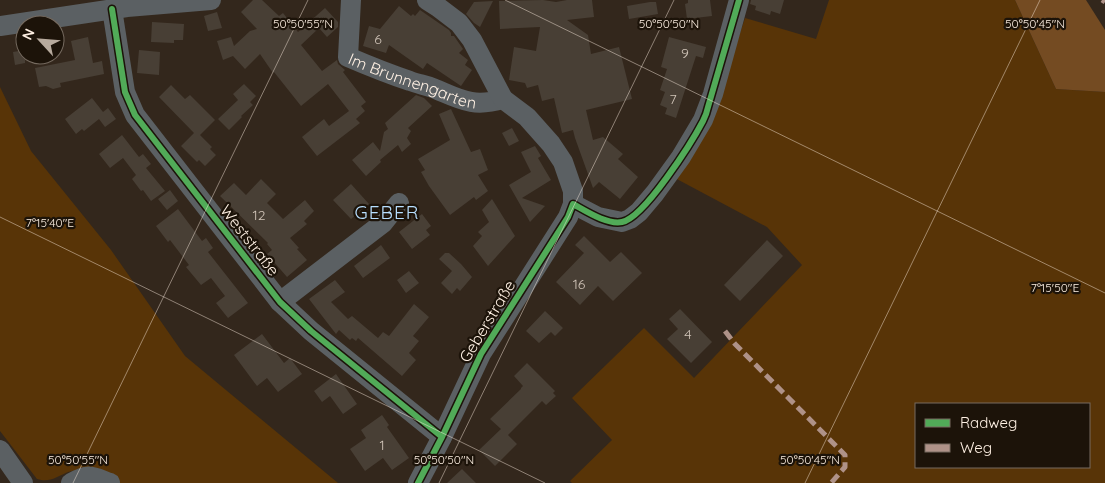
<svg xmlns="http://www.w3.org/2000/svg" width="1105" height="483" font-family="Quicksand,sans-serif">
<rect width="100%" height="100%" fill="#33271c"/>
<path fill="#583407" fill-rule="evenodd" d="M829,0H1015L1056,89L1105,92V483H572L570,481L612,440L572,398L644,328L694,378L802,265L767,227L673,177L710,124L745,18L816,39ZM916,404H1089V467H916Z
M0,87L31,151L111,250L185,356L338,483H91L89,468C82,469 75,470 68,472C56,477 50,483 37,479L0,431Z"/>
<path fill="#744b22" d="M1015,0H1086L1105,30V92L1056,89Z"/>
<path fill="#483f35" d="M253,0H262L279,16L283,13L298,32L325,8L338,22V27L327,37L319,28L301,45L322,71L337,60L338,64L345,70L343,72L366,102L361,106L365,111L356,119L360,123L317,156L302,137L324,119L329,126L349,111L328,84L301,106L274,72L273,73L260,54L245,69L233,56L223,60L217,41L231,37L234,46L250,31L257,29L241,12Z
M543,0L556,2L567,0H592L594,17L567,20L588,35L591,54L619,47L632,99L586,110L593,140L603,137L623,154L618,159L638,177L620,199L599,182L593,188L575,138L573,130L562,133L554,98L542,101L538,85L527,88L525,83L509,80L514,47L536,51L540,27L500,29L499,1Z
M688,0H710L712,16L687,19L685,4L688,3Z
M751,0H784L780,14L771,11L770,15L755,10L756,6L750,4Z
M493,1L480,27L474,23L466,14L474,2Z
M650,2H656L658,14L629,19L627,6Z
M399,6L411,16L413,14L415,16L420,10L449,30L451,33V36H454L463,49L459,53L468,60L465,65L472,70L461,86L427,63L423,69L389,45L386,53L363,46L369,26L380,29Z
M217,12L222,28L208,31L204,16Z
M152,22L184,24L183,40H174V43L151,42Z
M88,37L93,63L102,61L104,74L60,83L61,87L53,89L46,86L39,87L35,68L75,60L71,41Z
M669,37L706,47L703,58L696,56L676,118L665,114L667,108L660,105L665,92L660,90L667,69L661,67Z
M25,50V63L15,65L13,52Z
M139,50L160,52L159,75L137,73Z
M244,84L256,96L250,102L253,105L241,116L242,117L229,130L218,119L238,100L233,94Z
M171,85L185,99L190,95L215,120L200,135L212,147L210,149L216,155L205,166L199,160L197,162L181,146L194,133L159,97Z
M416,95L424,98L432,106L408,128L411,131L407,138L411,144L402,152L398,145L380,160L381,162L366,176L352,160L373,142L380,151L384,132L388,129L385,123Z
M92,98L103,112L108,108L116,119L105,127L99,119L84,131L82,129L76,134L65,119Z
M451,109L471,152L480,149L488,170L478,175L488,191L476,200L474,197L450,215L429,186L421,172L425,170L418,159L450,140L439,114Z
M512,128L519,141L509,146L502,133Z
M122,135L139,157L143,154L151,164L146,168L165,191L151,201L143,190L141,191L132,179L136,175L123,158L110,168L99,154Z
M535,146L541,156L538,158L551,180L522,198L545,206L530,222L509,185L531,172L521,152Z
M261,179L276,194L267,203L283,219L305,200L314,211L304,221L307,224L290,238L299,248L297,249L307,260L287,277L267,254L272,250L267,244L268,243L220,196L234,183L246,195Z
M351,184L369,204L351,219L333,200Z
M170,190L178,201L167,210L158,199Z
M492,199L515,236L488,266L473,246L482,236L478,232L489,222L482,210Z
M178,209L202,241L206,238L213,248L208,252L248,303L228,318L216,303L225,296L211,278L201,285L186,267L189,265L170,240L168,242L156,226Z
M422,214L431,226L426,230L430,235L412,249L399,232Z
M584,236L610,262L621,252L642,273L613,301L598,286L580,305L556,282L584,253L575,245Z
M767,240L783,256L740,301L724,285Z
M381,245L390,258L363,278L354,266Z
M445,253H449L461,264L472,277L460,291L457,288L452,294L441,283L452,271L439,259Z
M409,271L419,283L406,293L397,280Z
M335,280L345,292L331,302L348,319L352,316L378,338L383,332L389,336L414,304L429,317L413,336L419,341L409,353L416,360L402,376L358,338L356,341L352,338L350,340L339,330L336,334L309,299Z
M680,309L712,342L691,363L667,339L678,329L669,319Z
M545,311L563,328L555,336L551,332L539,343L526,331Z
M262,334L284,363L290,358L302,374L278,392L267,378L257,386L234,355Z
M527,363L555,391L553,393L556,396L546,405L542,401L508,435L517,444L495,466L479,450L501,429L490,419L521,389V388L523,386L514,376Z
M336,374L357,404L343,414L330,396L322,402L314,391Z
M382,415L389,425L387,427L409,458L392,470L383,458L365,471L350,449L366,438L361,430Z
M462,469L476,483H447Z"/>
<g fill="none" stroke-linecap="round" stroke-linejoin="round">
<g stroke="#5b6063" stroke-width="20">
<path id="s1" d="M351,0L348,57C369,66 389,74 410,81C418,84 425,85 433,88C460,99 472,108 503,99"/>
<path d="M112,9L125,92L135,115L280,302L311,331L442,437"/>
<path d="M0,26L127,7L211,0"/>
<path d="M573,204L598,217L622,222L630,219L639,212L655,193L681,157L703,120L713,94L739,0"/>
<path d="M280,302L383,223L399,203"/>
<path d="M0,450L23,483"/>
<path d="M71,483C90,473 91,476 110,483"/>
<path d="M418,483L442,437L481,354L568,217L573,204V191L563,162L551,144L527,117L503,99L472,40L459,23L438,7L427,0"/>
</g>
<path stroke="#af9288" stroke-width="5" stroke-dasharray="10 5" stroke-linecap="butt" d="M1102,0L1105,2
M725,331L735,344L845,455V467L831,483"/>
<defs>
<path id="cycleway" d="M112,9L125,92L135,115L280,302L311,331L442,437
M418,483L442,437L481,354L568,217L573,204C586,211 607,225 622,222C644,218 692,142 703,121C705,117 707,112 708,107L739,0"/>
</defs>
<use href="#cycleway" stroke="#1c1309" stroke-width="9"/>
<use href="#cycleway" stroke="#51ab58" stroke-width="6"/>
</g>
<path fill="none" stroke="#fef0e3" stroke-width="1" stroke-opacity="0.45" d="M505,0L1105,293M0,217L545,483M73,483L308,0M439,483L674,0M805,483L1040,0"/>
<g text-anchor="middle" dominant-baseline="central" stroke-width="4.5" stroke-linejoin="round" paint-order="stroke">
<g font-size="14" fill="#d0c4b8">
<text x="378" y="39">6</text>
<text x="685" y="53">9</text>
<text x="673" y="99">7</text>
<text x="259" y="215">12</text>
<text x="579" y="284">16</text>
<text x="688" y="334">4</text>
<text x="382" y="445">1</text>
</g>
<g font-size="16" fill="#fef0e3" stroke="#1c1309">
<text stroke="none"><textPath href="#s1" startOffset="126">Im Brunnengarten</textPath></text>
<text transform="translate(250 240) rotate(52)">Weststraße</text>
<text transform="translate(487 321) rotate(-59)">Geberstraße</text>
</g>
<g font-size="19" letter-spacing="1" fill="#b7defe" stroke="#1c1309">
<text x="387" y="212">GEBER</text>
</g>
</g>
<g font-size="12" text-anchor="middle" fill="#fef0e3" stroke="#1c1309" stroke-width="4.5" stroke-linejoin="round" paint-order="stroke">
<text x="303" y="28">50°50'55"N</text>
<text x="669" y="28">50°50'50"N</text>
<text x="1035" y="28">50°50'45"N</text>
<text x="50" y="227">7°15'40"E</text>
<text x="1055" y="292">7°15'50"E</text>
<text x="78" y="464">50°50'55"N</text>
<text x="444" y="464">50°50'50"N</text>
<text x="810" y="464">50°50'45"N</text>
</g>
<rect x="915" y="403" width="175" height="65" fill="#1c1309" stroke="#766b60"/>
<rect x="925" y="419" width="25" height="8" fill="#51ab58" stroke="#766b60"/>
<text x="960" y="428" font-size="15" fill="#fef0e3">Radweg</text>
<rect x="925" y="444" width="25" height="8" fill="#af9288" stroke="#766b60"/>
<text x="960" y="453" font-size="15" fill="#fef0e3">Weg</text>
<g transform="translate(40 40) rotate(296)"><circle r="24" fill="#1c1309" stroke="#766b60"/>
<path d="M0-4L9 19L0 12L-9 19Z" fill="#b7aa9d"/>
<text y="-8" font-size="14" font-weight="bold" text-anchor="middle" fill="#fef0e3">N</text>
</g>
</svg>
